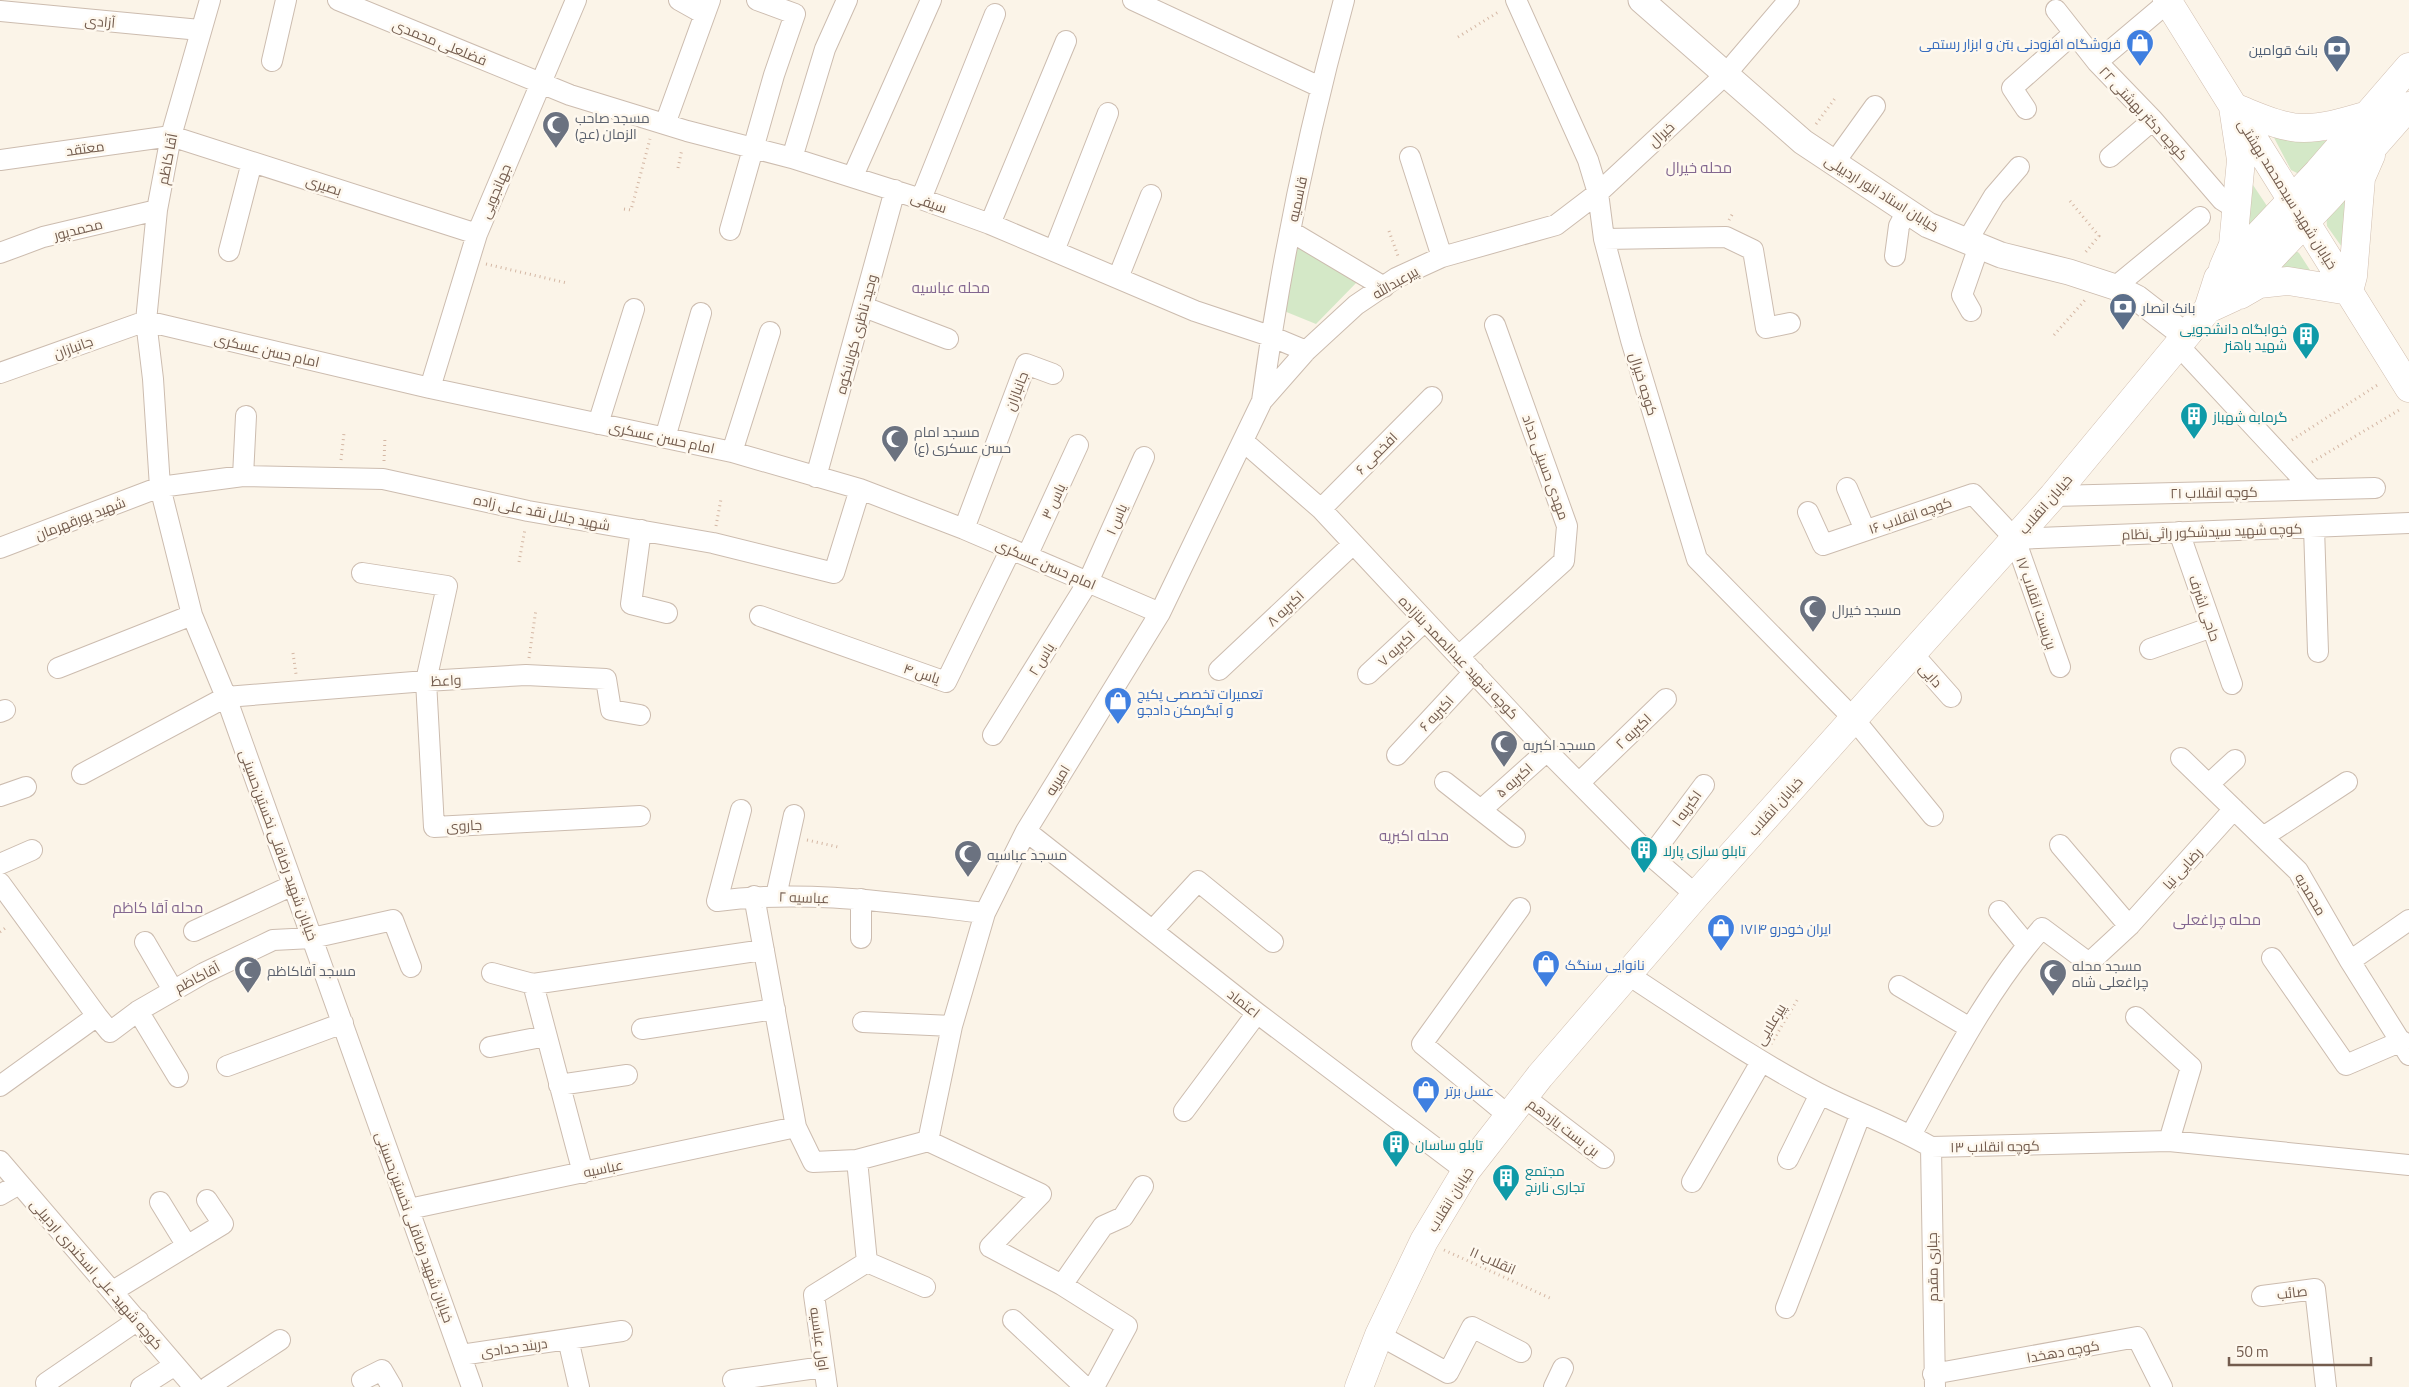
<svg xmlns="http://www.w3.org/2000/svg" width="2409" height="1387" font-family="'Titillium Web',Cairo,sans-serif">
<rect width="100%" height="100%" fill="#fbf4e8"/>
<path fill="#d4e8c7" d="M2271,132L2304,140L2327,141L2299,174L2291,170Z
M2253,185L2269,209L2247,236Z
M2351,190L2344,250L2327,226L2326,213Z
M1296,243L1359,280L1316,324L1284,311Z
M2296,251L2299,253L2310,270L2308,274L2279,271V263Z"/>
<g fill="none" stroke-linecap="round" stroke-linejoin="round">
<defs>
<path id="minor" d="M210,0L171,136L157,210L146,321L153,379L160,487L192,615L226,697L472,1387
M338,0L570,95L687,131L792,158L921,199L990,224L1195,311L1270,336L1306,351
M679,0L704,14
M1133,0L1320,87
M1516,0L1588,160L1598,193L1604,239L1631,340L1697,559L1853,718L1933,816
M2056,10L2097,62L2153,120L2222,200L2238,210
M0,11L200,30
M272,61L286,0
M2097,62L2168,2
M2026,109L2012,88L2074,33
M665,124L710,0
M1410,157L1442,257
M2110,157L2153,120
M792,158L825,49L847,0
M0,160L171,136L477,234
M1834,163L1875,106
M853,176L931,0
M921,199L995,14
M990,224L1066,41
M730,230L774,75L795,14L757,0
M1290,231L1384,287
M1604,239L1726,237L1753,250L1766,328L1790,323
M1967,241L1994,196L2019,167
M229,251L252,162
M1054,251L1108,113
M0,253L43,237L157,210
M1895,256L1899,226L1907,211
M1118,278L1151,195
M2115,287L2200,217
M864,307L948,339
M1971,311L1962,295L1979,246
M146,321L430,388L732,452L860,489L964,529L1160,613
M2178,345L2312,489
M0,373L146,321
M430,388L477,234L576,0
M1262,401C1280,266 1308,132 1344,0
M598,424L634,309
M665,438L701,313
M1243,441L1321,509L1547,751L1651,856L1696,895
M732,452L770,332
M243,476L246,416
M816,477L895,190
M1847,488L1865,530
M2053,496L2375,488
M1321,509L1432,397
M1808,512L1823,545L1973,494L2015,539L2060,667
M2314,527L2318,652
M964,529L1026,364L1053,374
M641,530L631,604L667,613
M2179,532L2232,684
M2015,539L2409,523
M0,548L160,487L243,476L383,479L528,511L713,543L834,573L860,489
M1027,556L1078,445
M362,573L447,586L426,681L434,827L640,816
M760,616L946,682L1011,549
M2150,649L2212,627
M1912,653L1951,697
M1459,656L1564,561L1567,526L1495,325
M58,668L192,615
M1219,670L1352,545
M1368,674L1425,621
M0,712L5,710
M993,735L1088,582L1144,457
M1397,755L1474,672
M2181,758L2298,871L2350,961L2409,1055
M82,774L226,697L426,681L526,675L606,679L611,710L640,715
M1445,782L1515,837
M1579,783L1666,699
M2209,784L2235,760
M0,796L26,787
M741,810L717,901C806,889 896,903 985,913
M1481,810L1547,751
M1026,831L1257,1013L1466,1171
M2263,837L2347,782
M2060,845L2129,926
M1651,856L1704,785
M0,864L32,850
M0,883L97,1016L0,1086
M754,896L796,1127L813,1162L857,1160L928,1141
M776,896L794,815
M1999,911L2027,945
M1153,930L1198,881L1273,942
M194,931L293,885
M861,938V899
M145,942L173,990
M2272,958L2346,1065L2402,1041
M2350,961L2409,920
M492,973L533,984L764,950
M1627,974C1690,1015 1751,1058 1818,1093C1855,1112 1895,1126 1931,1147L2169,1141L2409,1165
M533,984L583,1173
M1899,986L1970,1028
M138,1011L178,1077
M97,1016L110,1032L138,1011L204,973L273,940L312,938L393,920L411,967
M2136,1017L2191,1067L2169,1141
M863,1022L952,1026
M642,1029L775,1009
M490,1047L546,1036
M227,1066L343,1023
M559,1085L627,1075
M1524,1097L1604,1158
M1184,1111L1257,1013
M1509,1116L1422,1044L1520,908
M1911,1135C1950,1064 1988,989 2042,928L2089,963L2129,926L2234,809
M928,1141L952,1026L985,913L1026,831L1160,613L1262,401L1306,351L1356,305L1396,278L1442,257L1556,225L1598,193L1725,75L1789,0
M928,1141L1041,1194L990,1247L1062,1285L1127,1326L1094,1387
M1931,1147L1935,1387
M1788,1159L1820,1094
M857,1160L867,1262
M0,1161L194,1387
M1692,1182L1761,1062
M0,1195L19,1184
M160,1202L187,1246
M409,1209L796,1127
M1062,1285L1103,1226L1123,1217L1143,1186
M113,1291L223,1224L207,1200
M2262,1296L2315,1289L2326,1387
M1786,1308L1861,1113
M1013,1320L1085,1387
M1379,1335L1448,1373L1472,1327L1521,1352
M568,1339L579,1387
M461,1355L622,1331
M1933,1374L2137,1337L2162,1387
M362,1380L382,1370L392,1387
M733,1380L823,1367
M46,1383L138,1320
M141,1387L175,1365
M208,1387L280,1340
M827,1387L814,1295L867,1262L925,1287
M1554,1387L1563,1368"/>
<path id="tertiary" d="M1641,0L1803,142L1928,225L2001,255L2069,272L2115,287L2137,298L2186,336"/>
<path id="secondary" d="M2167,0L2409,388
M2223,268L2233,245L2241,160L2233,107C2255,115 2280,128 2304,128C2326,128 2347,121 2368,115
M2240,295L2259,284L2288,281L2349,291L2353,276L2361,178L2371,155
M2208,309L2234,297L2330,196L2409,106
M1359,1387L1379,1335L1424,1241L1466,1171L1540,1076L1696,895L2053,496L2208,309L2218,278L2318,172L2409,67"/>
</defs>
<use href="#minor" stroke="#ccbcaf" stroke-width="22"/>
<use href="#tertiary" stroke="#ccbcaf" stroke-width="27"/>
<use href="#secondary" stroke="#d1beaf" stroke-width="29"/>
<path stroke="#d4b7a4" stroke-width="3" stroke-dasharray="1 4" stroke-linecap="butt" d="M1458,37L1500,11
M1816,124L1836,97
M678,168L682,149
M2070,201L2099,236L2084,254
M624,209L631,210L650,139
M1729,220L1733,213
M1389,231L1398,256
M486,264L567,283
M2054,335L2086,299
M2292,440L2379,384
M341,460L344,433
M384,461L385,437
M2312,462L2401,409
M716,526L721,499
M519,562L525,529
M293,653L296,674
M529,658L536,609
M807,840L838,847
M0,932L8,926
M1771,1044L1799,997
M1444,1250L1552,1299"/>
<use href="#minor" stroke="#fff" stroke-width="20"/>
<use href="#tertiary" stroke="#fff" stroke-width="25"/>
<use href="#secondary" stroke="#fff" stroke-width="28"/>
</g>
<defs>
<symbol id="shop-pin" viewBox="-11 -11 22 30"><path d="M0 17L-7.5 6A9.5 9.5 0 1 1 7.5 6Z" fill="#3f7fe0" stroke="#fef8ee"/><path d="M-5-2.5h2.3a2.7 3.5 0 0 1 5.4 0H5L5.5 6h-11ZM-1.5-2.5h3a1.5 2.3 0 0 0-3 0Z" fill="#fff"/></symbol>
<symbol id="bank-pin" viewBox="-11 -11 22 30"><path d="M0 17L-7.5 6A9.5 9.5 0 1 1 7.5 6Z" fill="#5c6f8a" stroke="#fef8ee"/><path d="M-6-4H6V4H-6ZM0-2.3a2.3 2.3 0 1 0 0 4.6a2.3 2.3 0 1 0 0-4.6Z" fill="#fff"/></symbol>
<symbol id="mosque-pin" viewBox="-11 -11 22 30"><path d="M0 17L-7.5 6A9.5 9.5 0 1 1 7.5 6Z" fill="#6b7280" stroke="#fef8ee"/><path d="M3.5-4.9A6 6 0 1 0 3.5 4.9A5 5 0 1 1 3.5-4.9Z" fill="#fff"/></symbol>
<symbol id="building-pin" viewBox="-11 -11 22 30"><path d="M0 17L-7.5 6A9.5 9.5 0 1 1 7.5 6Z" fill="#0f9aa8" stroke="#fef8ee"/><path d="M-4-6H4V6H1V3H-1V6H-4ZM-2.5-4.3h1.7v1.8h-1.7ZM.8-4.3h1.7v1.8H.8ZM-2.5-1h1.7V.8h-1.7ZM.8-1h1.7V.8H.8Z" fill="#fff"/></symbol>
</defs>
<g fill-rule="evenodd">
<use href="#shop-pin" x="2124" y="27" width="32" height="43"/>
<use href="#bank-pin" x="2321" y="33" width="32" height="43"/>
<use href="#mosque-pin" x="540" y="109" width="32" height="43"/>
<use href="#bank-pin" x="2107" y="291" width="32" height="43"/>
<use href="#building-pin" x="2290" y="320" width="32" height="43"/>
<use href="#building-pin" x="2178" y="400" width="32" height="43"/>
<use href="#mosque-pin" x="879" y="423" width="32" height="43"/>
<use href="#mosque-pin" x="1797" y="593" width="32" height="43"/>
<use href="#shop-pin" x="1102" y="685" width="32" height="43"/>
<use href="#mosque-pin" x="1488" y="728" width="32" height="43"/>
<use href="#building-pin" x="1628" y="834" width="32" height="43"/>
<use href="#mosque-pin" x="952" y="838" width="32" height="43"/>
<use href="#shop-pin" x="1705" y="912" width="32" height="43"/>
<use href="#shop-pin" x="1530" y="948" width="32" height="43"/>
<use href="#mosque-pin" x="232" y="954" width="32" height="43"/>
<use href="#mosque-pin" x="2037" y="957" width="32" height="43"/>
<use href="#shop-pin" x="1410" y="1074" width="32" height="43"/>
<use href="#building-pin" x="1380" y="1128" width="32" height="43"/>
<use href="#building-pin" x="1490" y="1162" width="32" height="43"/>
</g>
<g text-anchor="middle" dominant-baseline="central" stroke-width="5" stroke-linejoin="round" paint-order="stroke">
<g font-size="14" fill="#735c4e" stroke="#fef8ee">
<text transform="translate(100 21) rotate(5)">آزادی</text>
<text transform="translate(440 42) rotate(22)">فضلعلی محمدی</text>
<text transform="translate(2144 113) rotate(47)">کوچه دکتر بهشتی ۲۲</text>
<text transform="translate(1661 134) rotate(-43)">خیرال</text>
<text transform="translate(85 148) rotate(-8)">معتقد</text>
<text transform="translate(167 159) rotate(-79)">آقا کاظم</text>
<text transform="translate(324 185) rotate(18)">بصیری</text>
<text transform="translate(495 191) rotate(-67)">جهانجویی</text>
<text transform="translate(1882 193) rotate(32)">خیابان استاد انور اردبیلی</text>
<text transform="translate(2288 194) rotate(58)">خیابان شهید سیدمحمد بهشتی</text>
<text transform="translate(1297 199) rotate(-78)">قاسمیه</text>
<text transform="translate(929 202) rotate(19)">سیفی</text>
<text transform="translate(78 229) rotate(-14)">محمدپور</text>
<text transform="translate(1395 282) rotate(-30)">پیرعبدالله</text>
<text transform="translate(856 334) rotate(-75)">وحید ناظری کولانکوه</text>
<text transform="translate(73 347) rotate(-20)">جانبازان</text>
<text transform="translate(267 350) rotate(13)">امام حسن عسکری</text>
<text transform="translate(1644 384) rotate(73)">کوچه خیرال</text>
<text transform="translate(1016 391) rotate(-69)">جانبازان</text>
<text transform="translate(662 437) rotate(12)">امام حسن عسکری</text>
<text transform="translate(1376 453) rotate(-45)">افخمی ۶</text>
<text transform="translate(1546 467) rotate(70)">مهدی حسینی حداد</text>
<text transform="translate(2214 492) rotate(-1)">کوچه انقلاب ۲۱</text>
<text transform="translate(1053 501) rotate(-65)">یاس ۳</text>
<text transform="translate(2045 504) rotate(-49)">خیابان انقلاب</text>
<text transform="translate(542 512) rotate(11)">شهید جلال نقد علی زاده</text>
<text transform="translate(1910 515) rotate(-19)">کوچه انقلاب ۱۶</text>
<text transform="translate(80 518) rotate(-21)">شهید پورقهرمان</text>
<text transform="translate(1116 519) rotate(-66)">یاس ۱</text>
<text transform="translate(2212 531) rotate(-2)">کوچه شهید سیدشکور راثی‌نظام</text>
<text transform="translate(1046 564) rotate(23)">امام حسن عسکری</text>
<text transform="translate(2037 603) rotate(71)">بن‌بست انقلاب ۱۷</text>
<text transform="translate(1285 608) rotate(-43)">اکبریه ۸</text>
<text transform="translate(2205 608) rotate(71)">حاجی اشرف</text>
<text transform="translate(1396 648) rotate(-43)">اکبریه ۷</text>
<text transform="translate(1459 657) rotate(46)">کوچه شهید عبدالصمد بنازاده</text>
<text transform="translate(1041 659) rotate(-58)">یاس ۲</text>
<text transform="translate(922 673) rotate(18)">یاس ۴</text>
<text transform="translate(1931 675) rotate(48)">دایی</text>
<text transform="translate(446 680) rotate(-3)">واعظ</text>
<text transform="translate(1436 713) rotate(-47)">اکبریه ۶</text>
<text transform="translate(1633 731) rotate(-44)">اکبریه ۲</text>
<text transform="translate(1057 780) rotate(-58)">امیریه</text>
<text transform="translate(1514 780) rotate(-42)">اکبریه ۵</text>
<text transform="translate(1775 806) rotate(-48)">خیابان انقلاب</text>
<text transform="translate(1686 808) rotate(-54)">اکبریه ۱</text>
<text transform="translate(464 825) rotate(-3)">جاروی</text>
<text transform="translate(279 845) rotate(70)">خیابان شهید رضاقلی نخستین‌حسینی</text>
<text transform="translate(2182 868) rotate(-48)">رضایی نیا</text>
<text transform="translate(2311 894) rotate(59)">محمدیه</text>
<text transform="translate(804 897) rotate(2)">عباسیه ۲</text>
<text transform="translate(197 977) rotate(-28)">آقاکاظم</text>
<text transform="translate(1244 1003) rotate(38)">اعتماد</text>
<text transform="translate(1770 1024) rotate(-59)">پیرعلایی</text>
<text transform="translate(1564 1127) rotate(37)">بن بست یازدهم</text>
<text transform="translate(1995 1146) rotate(-1)">کوچه انقلاب ۱۳</text>
<text transform="translate(603 1168) rotate(-12)">عباسیه</text>
<text transform="translate(1450 1199) rotate(-58)">خیابان انقلاب</text>
<text transform="translate(415 1227) rotate(70)">خیابان شهید رضاقلی نخستین‌حسینی</text>
<text transform="translate(1493 1260) rotate(24)">انقلاب ۱۱</text>
<text transform="translate(1932 1267) rotate(-91)">جباری مقدم</text>
<text transform="translate(97 1274) rotate(49)">کوچه شهید علی اسکندری اردبیلی</text>
<text transform="translate(2292 1292) rotate(-7)">صائب</text>
<text transform="translate(820 1339) rotate(82)">اول عباسیه</text>
<text transform="translate(514 1347) rotate(-8)">دربند حدادی</text>
<text transform="translate(2063 1351) rotate(-10)">کوچه دهخدا</text>
</g>
<g font-size="14" fill="#366cbe" stroke="#fef8ee" text-anchor="start">
<text x="2121" y="43" text-anchor="end">فروشگاه افزودنی بتن و ابزار رستمی</text>
<text x="1137" y="693">تعمیرات تخصصی پکیج<tspan x="1137" dy="16">و آبگرمکن دادجو</tspan></text>
<text x="1740" y="928">ایران خودرو ۱۷۱۴</text>
<text x="1565" y="964">نانوایی سنگک</text>
<text x="1445" y="1090">عسل برتر</text>
</g>
<g font-size="14" fill="#4e5e75" stroke="#fef8ee" text-anchor="end">
<text x="2318" y="49">بانک قوامین</text>
<text x="2142" y="307" text-anchor="start">بانک انصار</text>
</g>
<g font-size="14" fill="#5b616d" stroke="#fef8ee" text-anchor="start">
<text x="575" y="117">مسجد صاحب<tspan x="575" dy="16">الزمان (عج)</tspan></text>
<text x="914" y="431">مسجد امام<tspan x="914" dy="16">حسن عسکری (ع)</tspan></text>
<text x="1832" y="609">مسجد خیرال</text>
<text x="1523" y="744">مسجد اکبریه</text>
<text x="987" y="854">مسجد عباسیه</text>
<text x="2072" y="965">مسجد محله<tspan x="2072" dy="16">چراغعلی شاه</tspan></text>
<text x="267" y="970">مسجد آقاکاظم</text>
</g>
<g font-size="14" fill="#0d838f" stroke="#fef8ee" text-anchor="start">
<text x="2287" y="328" text-anchor="end">خوابگاه دانشجویی<tspan x="2287" dy="16">شهید باهنر</tspan></text>
<text x="2213" y="416">گرمابه شهباز</text>
<text x="1663" y="850">تابلو سازی پارلا</text>
<text x="1415" y="1144">تابلو ساسان</text>
<text x="1525" y="1170">مجتمع<tspan x="1525" dy="16">تجاری نارنج</tspan></text>
</g>
<g font-size="15" fill="#82668f" stroke="#fef8ee">
<text x="1699" y="167">محله خیرال</text>
<text x="951" y="287">محله عباسیه</text>
<text x="1414" y="835">محله اکبریه</text>
<text x="158" y="907">محله آقا کاظم</text>
<text x="2217" y="919">محله چراغعلی</text>
</g>
</g>
<path d="M2229 1357v8h142v-8" fill="none" stroke="#735c4e" stroke-width="2.5"/>
<text x="2236" y="1357" font-size="15" fill="#735c4e" stroke="#fef8ee" stroke-width="4" paint-order="stroke">50 m</text>
</svg>
